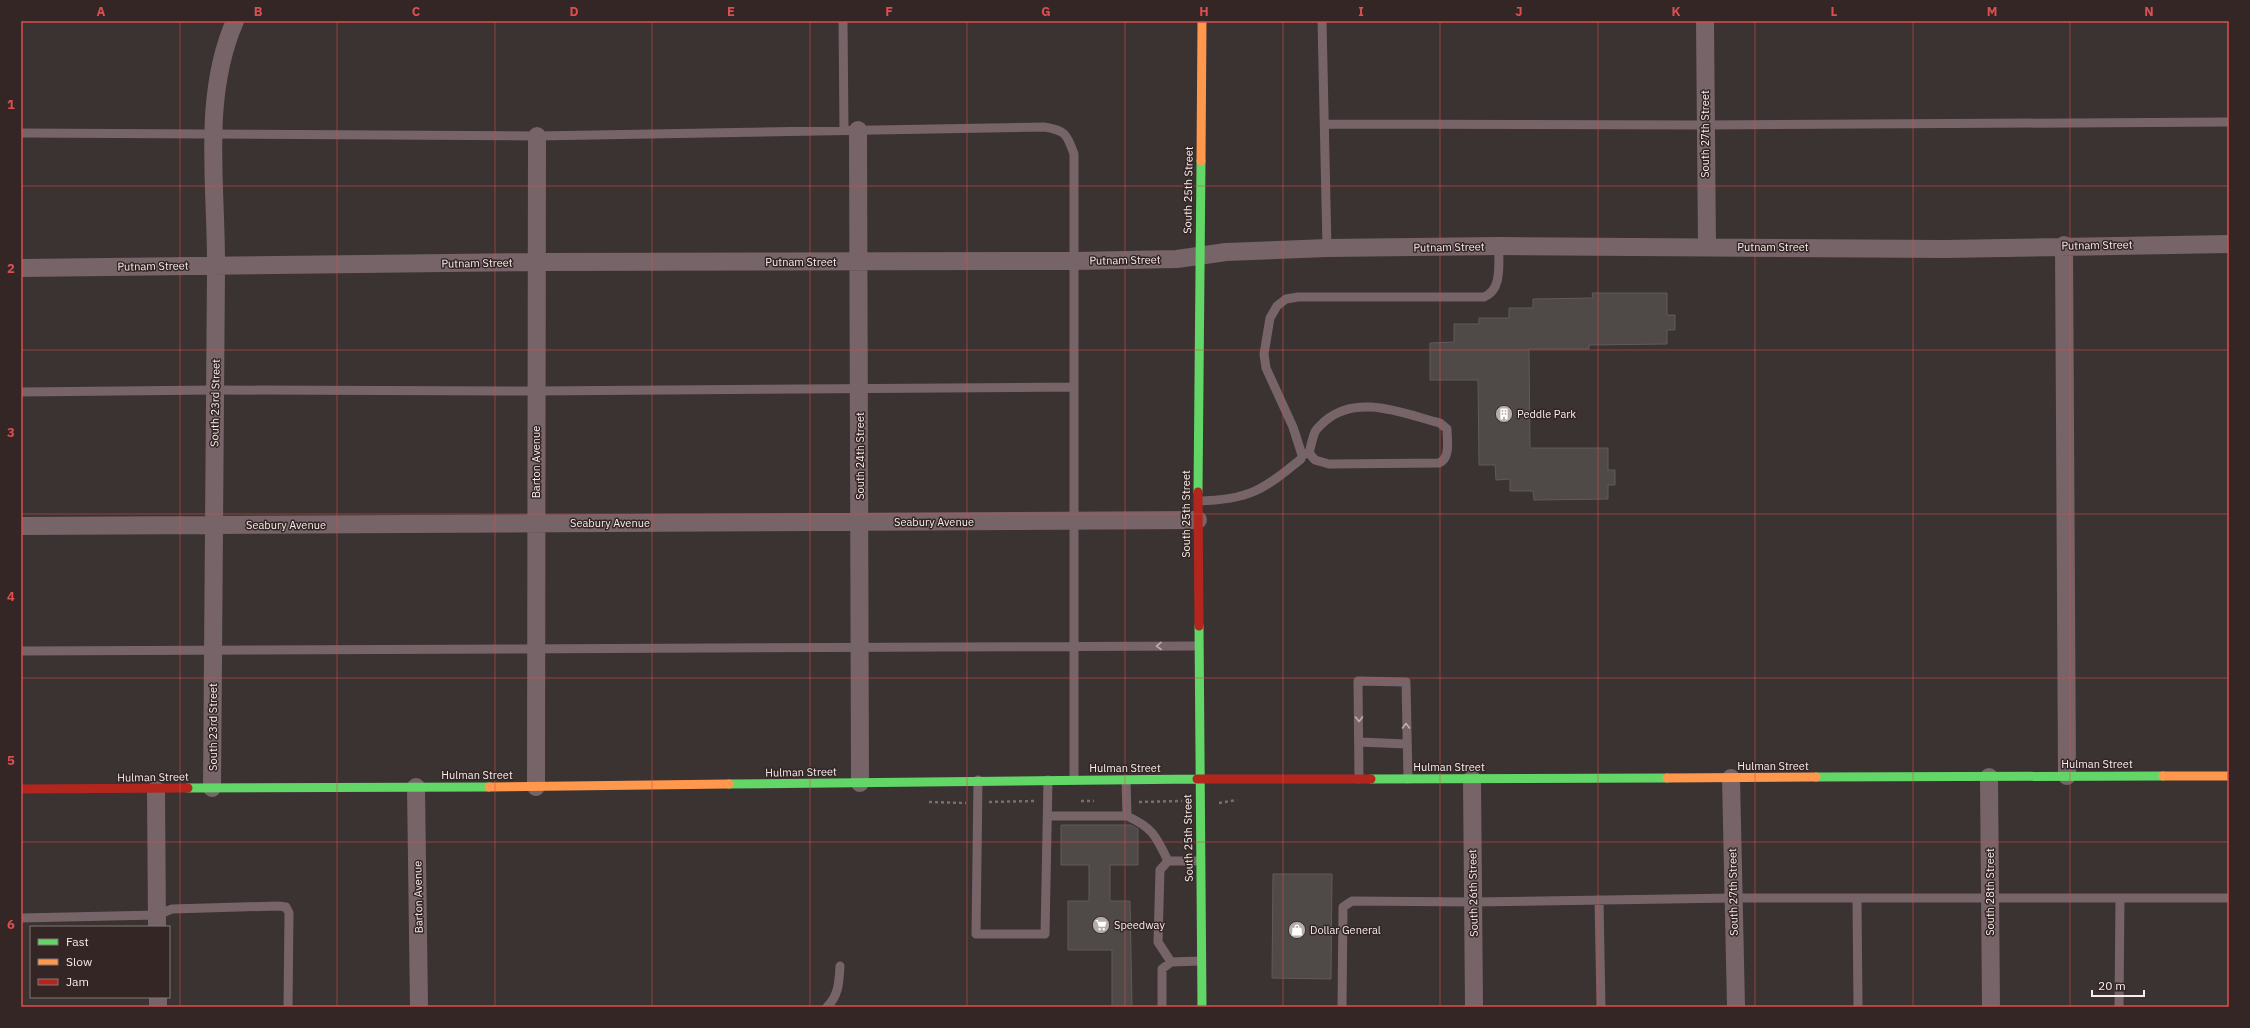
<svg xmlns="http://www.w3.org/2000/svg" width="2250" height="1028" font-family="'IBM Plex Sans',sans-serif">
<rect width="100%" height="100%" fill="#3a3332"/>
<path fill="#4f4947" stroke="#605a59" d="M1592,293H1667V315H1675V330H1667V344L1589,345V349H1529L1530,448H1608V470H1615V485H1608V499L1534,500L1533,491H1510V479L1496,480L1495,465H1479L1478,380H1430V343L1454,342V324H1479V318H1509V308H1533V299L1593,298Z
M1061,825H1131L1138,829V865H1110V901H1130L1132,1007H1112V950H1068V901H1089V865H1061Z
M1273,874H1332L1331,979L1272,978Z"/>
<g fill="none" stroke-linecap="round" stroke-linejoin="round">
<path stroke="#7a6d70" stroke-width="2.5" stroke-dasharray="3 3" stroke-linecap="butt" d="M1081,801H1094
M929,802L966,803
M989,802L1036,801
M1139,802L1182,801
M1219,803L1237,800"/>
<path stroke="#766469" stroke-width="9" d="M843,21L844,130
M1322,21L1327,248
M1325,124L1705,125L2229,122
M21,133L537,136L1044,127C1065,130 1067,134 1074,154V780
M21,392L215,390L536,391L1074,387
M1302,455L1309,453C1311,446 1312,439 1315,432C1317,428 1322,424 1325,421C1358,393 1404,414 1440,423L1447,429C1447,440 1451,458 1439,463L1329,464L1315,460L1309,453
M1198,501C1249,500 1263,490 1301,459L1302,455L1293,427L1266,368L1264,354L1270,318L1277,306L1286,299L1298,297H1484C1503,289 1498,264 1499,246
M21,651L1198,646
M1360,742L1406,744
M1359,779L1358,681L1406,682L1408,779
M978,780L976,934H1045L1048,780
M1048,816H1127L1126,780
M1127,816C1153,828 1156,836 1168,861
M1857,898L1858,1007
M1599,900L1601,1007
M21,918L157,915L172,909L278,906L286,907L289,913L288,1007
M1171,962L1158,942L1160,870L1168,861H1200
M827,1007C839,995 839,982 840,966
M1162,1007V969L1171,962L1201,961
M1342,1007L1343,907L1352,901L1473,902L1733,898H2229
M2119,1007L2120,898"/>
<path stroke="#766469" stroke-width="18" d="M1705,21L1707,247
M858,130L860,783
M2064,245L2067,776
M21,268L537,262L1074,261L1177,259L1226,252L1327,248L1499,246L1945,249L2229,244
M21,526L1198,520
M1989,777L1991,1007
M1731,778L1736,1007
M1472,779L1474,1007
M416,787L419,1007
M536,787L537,136
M212,788C214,615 215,442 216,270C217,188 201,98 235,21
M156,790L157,927
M158,997V1007"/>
<path stroke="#63d668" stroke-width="9" d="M1198,492L1201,161
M1199,626L1202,1007
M1816,777L2163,776
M1371,779L1667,778
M729,784L1197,779
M188,788L489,787"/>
<path stroke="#ff974d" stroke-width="9" d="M1201,161L1202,21
M2163,776H2229
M1667,778L1816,777
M489,787L729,784"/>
<path stroke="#b3261e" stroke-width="9" d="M1198,492L1199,626
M1197,779H1371
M21,789L188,788"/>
</g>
<defs><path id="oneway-chevron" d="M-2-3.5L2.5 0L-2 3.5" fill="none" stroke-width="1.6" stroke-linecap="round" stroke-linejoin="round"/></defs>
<g stroke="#bdafb1">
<use href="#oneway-chevron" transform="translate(1159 646) rotate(179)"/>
<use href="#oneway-chevron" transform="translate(1359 719) rotate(89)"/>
<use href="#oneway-chevron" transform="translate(1406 726) rotate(-90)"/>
</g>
<path fill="none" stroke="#dd4f4f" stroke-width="1" stroke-opacity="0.55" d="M180,21V1007M337,21V1007M495,21V1007M652,21V1007M810,21V1007M967,21V1007M1125,21V1007M1283,21V1007M1440,21V1007M1598,21V1007M1755,21V1007M1913,21V1007M2070,21V1007M21,186H2229M21,350H2229M21,514H2229M21,678H2229M21,842H2229"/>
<defs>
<symbol id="building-disc" viewBox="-11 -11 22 22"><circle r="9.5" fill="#b5acab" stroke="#342625"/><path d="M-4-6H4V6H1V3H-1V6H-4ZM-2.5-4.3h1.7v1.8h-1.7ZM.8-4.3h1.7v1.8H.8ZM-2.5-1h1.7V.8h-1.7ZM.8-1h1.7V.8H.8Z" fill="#fff"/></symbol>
<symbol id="supermarket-disc" viewBox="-11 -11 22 22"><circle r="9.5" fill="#b5acab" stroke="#342625"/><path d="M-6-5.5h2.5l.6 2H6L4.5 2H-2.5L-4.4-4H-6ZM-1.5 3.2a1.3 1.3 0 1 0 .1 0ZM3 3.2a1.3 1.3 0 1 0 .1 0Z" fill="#fff"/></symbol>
<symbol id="shop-disc" viewBox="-11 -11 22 22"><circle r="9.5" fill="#b5acab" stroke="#342625"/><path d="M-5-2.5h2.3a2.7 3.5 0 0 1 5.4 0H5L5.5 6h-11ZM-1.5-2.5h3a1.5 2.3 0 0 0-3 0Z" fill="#fff"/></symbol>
</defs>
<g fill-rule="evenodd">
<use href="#building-disc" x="1494" y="404" width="20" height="20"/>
<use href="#supermarket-disc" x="1091" y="915" width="20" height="20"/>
<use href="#shop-disc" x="1287" y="920" width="20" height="20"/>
</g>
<g text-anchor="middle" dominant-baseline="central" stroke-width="3" stroke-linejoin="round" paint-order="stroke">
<g font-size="11" fill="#f7edec" stroke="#342625">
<text transform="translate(1705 134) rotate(-90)">South 27th Street</text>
<text transform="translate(1188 190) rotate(-89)">South 25th Street</text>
<text transform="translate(2097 245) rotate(-1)">Putnam Street</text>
<text transform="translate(1449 247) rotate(-1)">Putnam Street</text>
<text x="1773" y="247">Putnam Street</text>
<text transform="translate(1125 260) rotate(-1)">Putnam Street</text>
<text x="801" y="262">Putnam Street</text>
<text transform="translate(477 263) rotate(-1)">Putnam Street</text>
<text transform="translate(153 266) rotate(-1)">Putnam Street</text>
<text transform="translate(215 403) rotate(-89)">South 23rd Street</text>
<text transform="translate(860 456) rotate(-90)">South 24th Street</text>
<text transform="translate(536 462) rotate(-90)">Barton Avenue</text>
<text transform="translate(1186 514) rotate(-90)">South 25th Street</text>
<text x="934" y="522">Seabury Avenue</text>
<text x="610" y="523">Seabury Avenue</text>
<text x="286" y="525">Seabury Avenue</text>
<text transform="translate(213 727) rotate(-90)">South 23rd Street</text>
<text x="2097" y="764">Hulman Street</text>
<text x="1773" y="766">Hulman Street</text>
<text x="1449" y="767">Hulman Street</text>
<text x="1125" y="768">Hulman Street</text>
<text transform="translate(801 772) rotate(-1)">Hulman Street</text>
<text x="477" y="775">Hulman Street</text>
<text transform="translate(153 777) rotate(-1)">Hulman Street</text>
<text transform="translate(1188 838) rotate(-91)">South 25th Street</text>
<text transform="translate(1733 892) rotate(-91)">South 27th Street</text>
<text transform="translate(1990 892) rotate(-90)">South 28th Street</text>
<text transform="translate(1473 893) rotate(-91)">South 26th Street</text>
<text transform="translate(418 897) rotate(-91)">Barton Avenue</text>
</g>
<g font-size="11" fill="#f7edec" stroke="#342625" text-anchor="start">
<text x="1517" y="414">Peddle Park</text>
<text x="1114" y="925">Speedway</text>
<text x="1310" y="930">Dollar General</text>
</g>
</g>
<rect width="2250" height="1028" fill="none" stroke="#342625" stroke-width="44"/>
<rect x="30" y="926" width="140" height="72" fill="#342625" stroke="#827675"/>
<rect x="38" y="939" width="20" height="6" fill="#63d668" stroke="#827675"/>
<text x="66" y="946" font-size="12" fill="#f7edec">Fast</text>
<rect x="38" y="959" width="20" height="6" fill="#ff974d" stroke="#827675"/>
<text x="66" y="966" font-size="12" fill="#f7edec">Slow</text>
<rect x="38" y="979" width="20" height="6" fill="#b3261e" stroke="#827675"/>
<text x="66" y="986" font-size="12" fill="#f7edec">Jam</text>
<path d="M2092 990v6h52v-6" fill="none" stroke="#f7edec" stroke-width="2"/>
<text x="2098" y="990" font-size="12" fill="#f7edec" stroke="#342625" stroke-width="3" paint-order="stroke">20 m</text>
<rect x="22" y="22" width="2206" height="984" fill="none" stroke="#dd4f4f" stroke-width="1.5"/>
<g font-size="13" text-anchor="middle" font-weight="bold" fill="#dd4f4f">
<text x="101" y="16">A</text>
<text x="258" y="16">B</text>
<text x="416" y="16">C</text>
<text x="574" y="16">D</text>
<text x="731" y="16">E</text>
<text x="889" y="16">F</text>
<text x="1046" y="16">G</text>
<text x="1204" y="16">H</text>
<text x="1361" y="16">I</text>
<text x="1519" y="16">J</text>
<text x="1676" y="16">K</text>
<text x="1834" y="16">L</text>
<text x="1992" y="16">M</text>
<text x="2149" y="16">N</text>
<text x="11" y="109">1</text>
<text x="11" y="273">2</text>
<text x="11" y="437">3</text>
<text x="11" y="601">4</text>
<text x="11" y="765">5</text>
<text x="11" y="929">6</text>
</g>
</svg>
